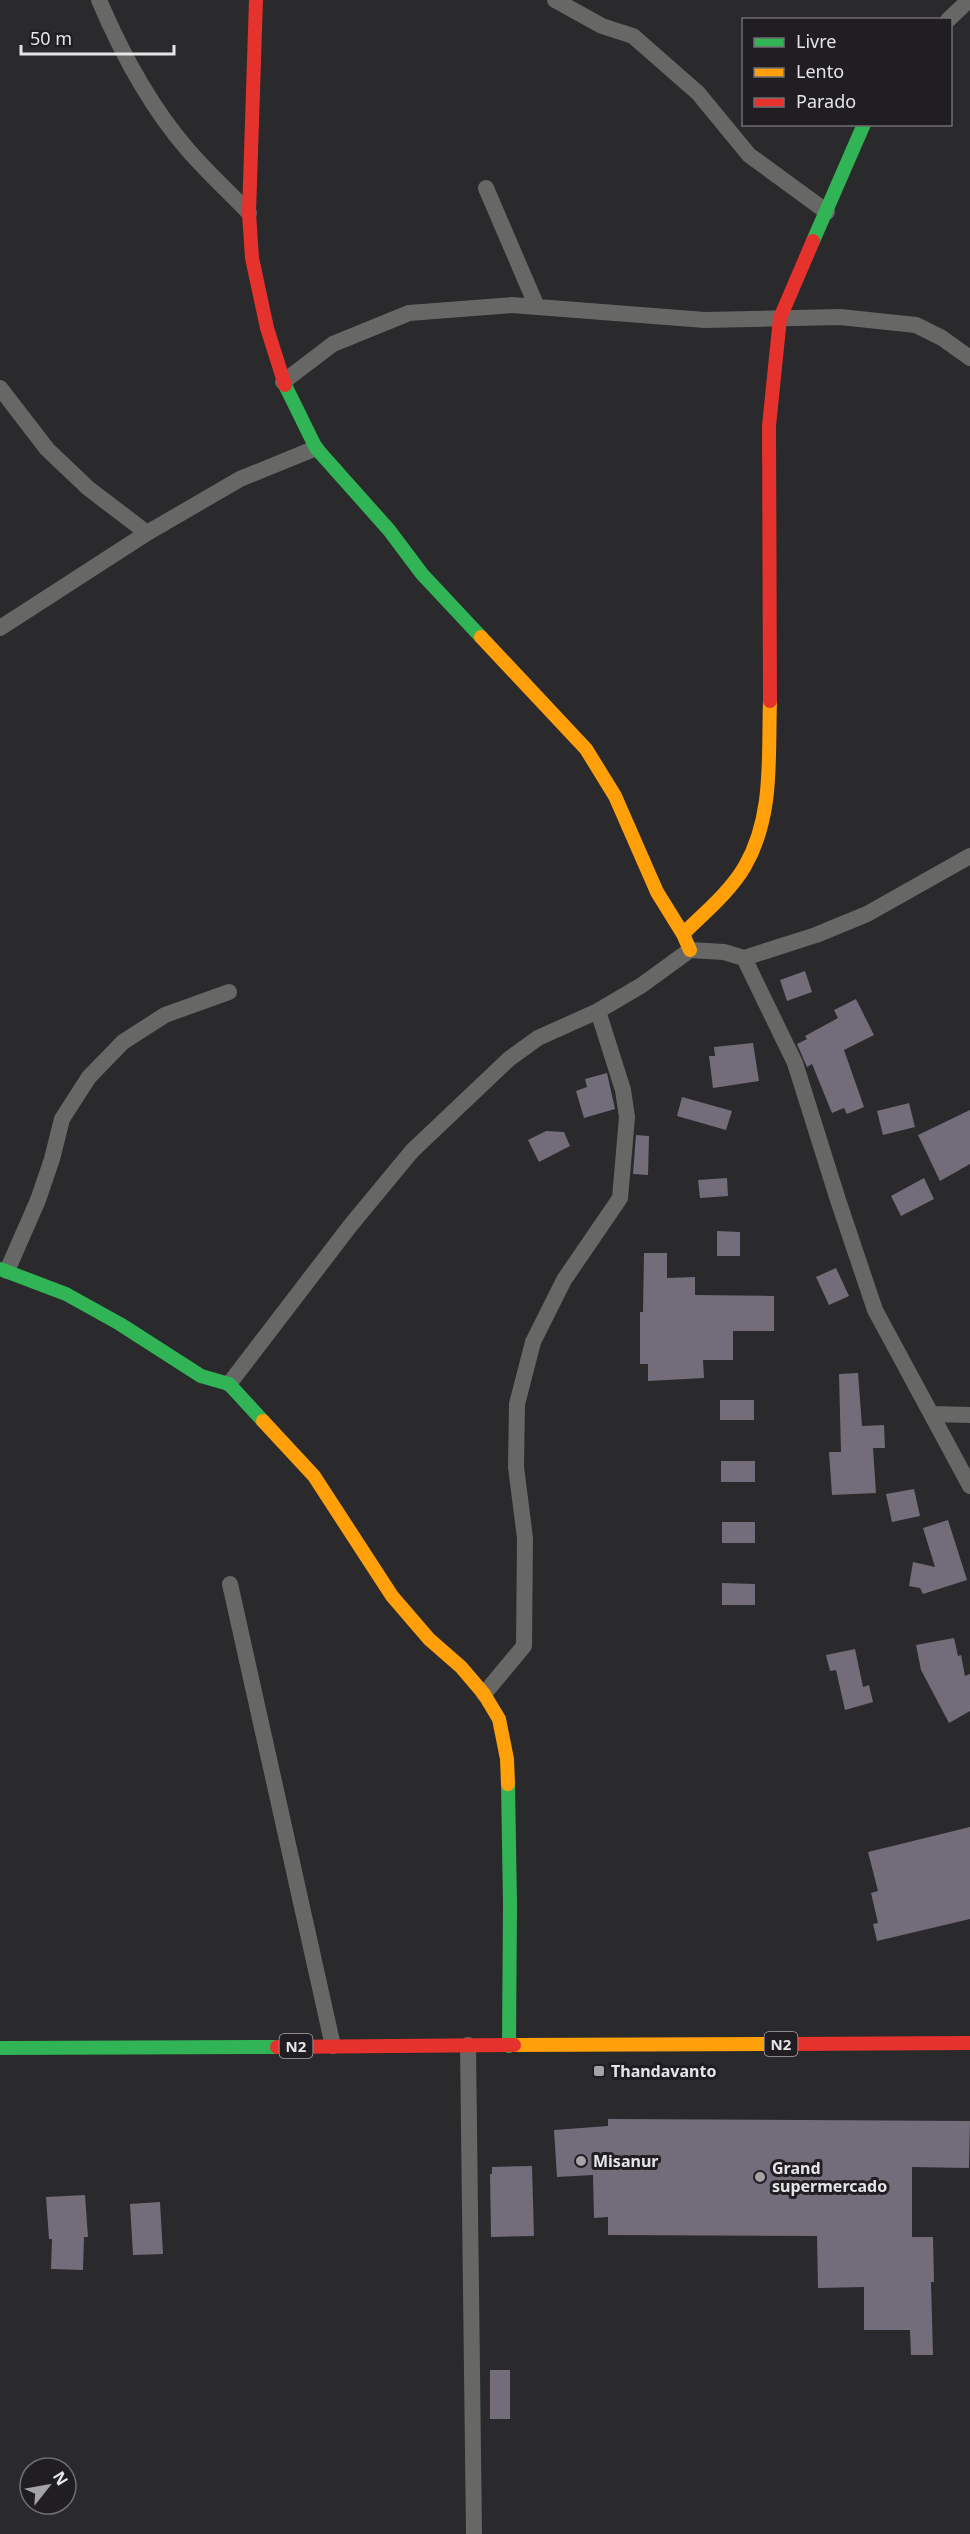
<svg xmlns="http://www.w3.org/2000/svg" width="970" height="2534" font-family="'Noto Sans',sans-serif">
<rect width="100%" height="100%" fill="#2a292b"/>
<path fill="#736d7b" d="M805,971L812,992L787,1001L780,980Z
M856,999L874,1035L844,1050L864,1107L847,1114L844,1108L832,1113L812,1064L807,1067L797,1044L807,1039L805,1036L838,1018L834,1010Z
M753,1043L759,1081L713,1088L709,1056H715L714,1047Z
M607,1073L615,1109L584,1118L576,1091L587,1087L585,1079Z
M682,1097L732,1111L726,1130L677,1116Z
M909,1103L915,1127L883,1135L877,1111Z
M970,1110V1164L940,1181L918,1135Z
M546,1131L564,1132L570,1146L539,1162L528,1140Z
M636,1135L649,1136L648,1175L633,1174Z
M727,1178L728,1196L700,1198L698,1180Z
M924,1178L934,1199L901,1216L891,1196Z
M717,1231L740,1232V1256H717Z
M644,1253H667V1278L695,1277V1295L774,1296V1331H733V1360H703L704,1378L648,1381V1364H640V1312H643Z
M836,1268L849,1296L829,1305L816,1277Z
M858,1373L862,1426L884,1425L885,1448H873L876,1493L832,1495L829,1452H841L839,1374Z
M720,1400H754V1420H720Z
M721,1461H755V1482H721Z
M914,1489L920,1516L892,1522L886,1494Z
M948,1520L967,1580L923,1594L920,1588L909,1586L913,1562L935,1567L923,1528Z
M722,1522H755V1543H722Z
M722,1583L755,1584V1605H722Z
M954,1638L958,1656L961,1655L965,1676L970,1674V1711L949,1723L921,1670L916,1645Z
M855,1649L863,1687L869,1685L873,1702L845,1710L836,1670L830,1671L826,1655Z
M970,1827V1919L877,1941L873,1924L878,1923L871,1893L878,1891L868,1852Z
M608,2119L970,2121L969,2168L912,2167V2237H933L934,2282H931L933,2355H911L910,2330H864V2287L818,2288L817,2236L608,2235V2217L594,2218L593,2175L557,2177L554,2130L608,2126Z
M532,2166L534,2236L491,2237L490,2174H492V2167Z
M85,2195L88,2237H84L83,2270L51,2269L52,2239H49L46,2197Z
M160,2202L163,2254L133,2255L130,2204Z
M490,2370H510V2419H490Z"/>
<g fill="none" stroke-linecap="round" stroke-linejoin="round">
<path stroke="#676766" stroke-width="16" d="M99,0C122,54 149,105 188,150C207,172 229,192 249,213
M555,0L602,26L633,36L698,93L749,155L827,212
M948,20L969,0
M486,188L537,307
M283,382L333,344L409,313L512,305L705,320L840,317L916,325L942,338L970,358
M0,388L47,449L88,488L147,533
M0,628L147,533L240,479L316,448
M744,958L795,1063L838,1200L875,1310L970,1486
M7,1271L38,1200L52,1159L62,1119L89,1077L123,1042L165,1015L229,992
M229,1384L350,1226L412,1151L509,1059L538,1038L598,1011L642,985L690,950L724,952L744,958L816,935L867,914L970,856
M934,1414L970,1415
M230,1584L333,2046
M484,1694L524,1646L525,1538L516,1467L517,1404L533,1342L564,1280L620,1198L627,1117L623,1090L598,1011
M468,2045L474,2534"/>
<path stroke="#30b455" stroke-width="14" d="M813,241L864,124
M285,385L316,448L389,530L422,574L481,637
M0,1269L66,1294L120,1324L201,1376L229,1384L263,1421
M508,1784L510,1904L509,2046
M0,2048L277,2047"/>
<path stroke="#ff9f0a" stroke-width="14" d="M481,637L586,749L615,796L657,892L683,934L690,950
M683,934C704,913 730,892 745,866C774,815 768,758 770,701
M263,1421L314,1476L392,1596L429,1639L461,1667L484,1694L499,1719L507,1759L508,1784
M514,2045L787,2044"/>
<path stroke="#e5322d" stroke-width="14" d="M256,0L249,213L252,258L267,328L285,385
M770,701L769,426L780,318L813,241
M787,2044L970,2043
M277,2047L514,2045"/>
</g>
<g fill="#a4a3a5" stroke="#201e22" stroke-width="2">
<rect x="593" y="2065" width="12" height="12" rx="3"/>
<circle cx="581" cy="2161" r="6"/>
<circle cx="760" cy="2177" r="6"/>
</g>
<g text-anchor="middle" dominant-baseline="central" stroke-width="6" stroke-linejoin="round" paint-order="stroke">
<g fill="#201e22" stroke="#aaa9ac" stroke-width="1.5">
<rect x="764.5" y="2032" width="33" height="24" rx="4.5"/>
<rect x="279.5" y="2034" width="33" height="24" rx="4.5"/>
</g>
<g font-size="15" font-weight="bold" fill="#e5e5e7">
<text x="781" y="2044">N2</text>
<text x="296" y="2046">N2</text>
</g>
<g font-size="16" font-weight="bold" fill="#e5e5e7" stroke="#201e22" text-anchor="start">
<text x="611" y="2071">Thandavanto</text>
<text x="593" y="2161">Misanur</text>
<text x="772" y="2168">Grand<tspan x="772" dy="18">supermercado</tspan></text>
</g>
</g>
<rect x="742" y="18" width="210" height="108" fill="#201e22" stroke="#6f6e71" stroke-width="1.5"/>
<rect x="754" y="38" width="30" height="9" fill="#30b455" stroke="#6f6e71" stroke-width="1.5"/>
<text x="796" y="48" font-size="18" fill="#e5e5e7">Livre</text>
<rect x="754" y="68" width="30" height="9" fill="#ff9f0a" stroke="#6f6e71" stroke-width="1.5"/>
<text x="796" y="78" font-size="18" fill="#e5e5e7">Lento</text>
<rect x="754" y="98" width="30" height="9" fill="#e5322d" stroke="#6f6e71" stroke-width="1.5"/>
<text x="796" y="108" font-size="18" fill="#e5e5e7">Parado</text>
<g transform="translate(48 2486) rotate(59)"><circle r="28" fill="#201e22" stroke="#6f6e71" stroke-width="1.5"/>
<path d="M0-4.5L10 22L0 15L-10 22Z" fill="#a4a3a5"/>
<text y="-9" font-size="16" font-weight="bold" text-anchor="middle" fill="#e5e5e7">N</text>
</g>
<path d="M21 45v9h153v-9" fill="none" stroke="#e5e5e7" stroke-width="3"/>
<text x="30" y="45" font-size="18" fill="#e5e5e7" stroke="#201e22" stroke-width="4.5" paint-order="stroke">50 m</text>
</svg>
